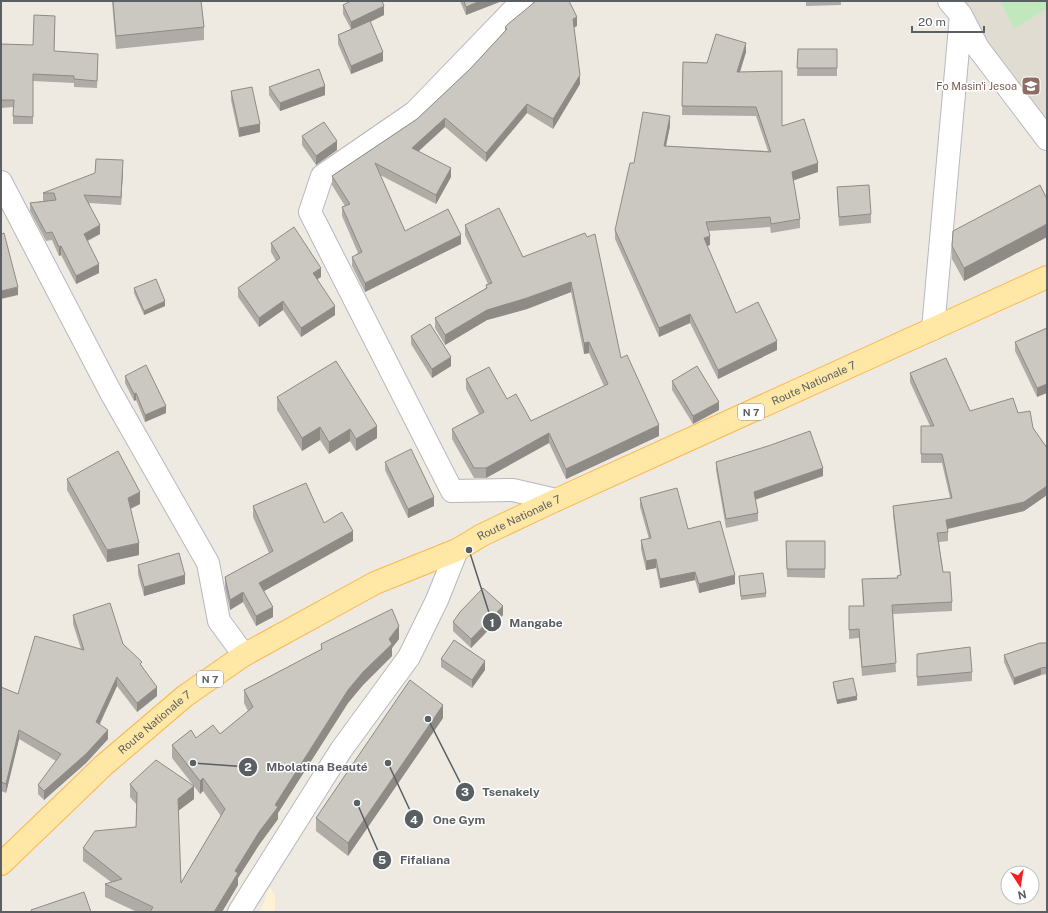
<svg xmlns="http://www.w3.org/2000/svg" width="1048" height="913" font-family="'Public Sans',sans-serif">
<rect width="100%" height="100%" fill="#eeeae2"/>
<path fill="#fff1d6" d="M270,887L275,896V912H260Z"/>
<path fill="#e0dcd2" d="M960,1H1047V127L982,44Z"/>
<path fill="#c1e8bc" d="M1000,1H1047V8L1014,29Z"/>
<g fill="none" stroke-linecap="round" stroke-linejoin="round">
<defs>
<path id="minor" d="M522,1L415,112L322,176L310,212L452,491L513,490L556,500
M949,1L961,15L978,48L1047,139
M1,182L110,391L208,563L219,621L244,655
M933,329L961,15
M239,912L341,750L409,657L437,600L457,550"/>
<g id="major">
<path id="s1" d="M1,864L104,765L185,696L244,655L375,583L457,550L482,535L556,500L1047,277"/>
</g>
</defs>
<use href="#minor" stroke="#b5b9bd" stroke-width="24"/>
<use href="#major" stroke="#fcb74d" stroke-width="24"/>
<use href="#minor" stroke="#fff" stroke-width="22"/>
<use href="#major" stroke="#ffe7a6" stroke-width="22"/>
</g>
<path fill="#afaba6" d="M112,1H201L204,27V40L116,49Z
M460,1H502L466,15Z
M806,1H841V5L806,6Z
M343,5L384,15L370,22L383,61L351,74L338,44V35L351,29L343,14Z
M55,23L54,51L98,61L97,88L74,87V83L33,81V124H13V107L1,108V44L33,45Z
M577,26L574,27L580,84L553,129L527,113L486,162L445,127L419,151L451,177L436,204L380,175L405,231L461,244L365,292L352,266V257L358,253L342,216V207L345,206L332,185V176L417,119L470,69L505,31V27Z
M798,49H837V76H797Z
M746,52L740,72L818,172L793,180L800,219V228L771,233L770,227L709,231L710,245L707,246L736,313L777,350L718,379L690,323L659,337L615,239V230L634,163L670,126L666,146L768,151L756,116L682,115L683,62L707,63Z
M269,87L325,95L280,111L269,95Z
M231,91L260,132L239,137L231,100Z
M302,136L337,150L316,165L302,145Z
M123,169L121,205L89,203L100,234L88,241L99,273L76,284L61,255L59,256L52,240L46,241L30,211V203L43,201V193Z
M837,187L871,214V223L839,226Z
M1047,199V237L964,281L952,259V246Z
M465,225L523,257L585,233L621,358L659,436L566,479L549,443L486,478H474L452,439V429L479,414L466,389V379L507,399L531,421L604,386L589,353L584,354L571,292L527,309L487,320L445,345L435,328V318L486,288V285L488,284L465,235Z
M271,243L321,277L317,279L335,315L301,337L283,310L259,327L238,297V288L276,261L271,252Z
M134,288L165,306L144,315L134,293Z
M1047,328L1037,397L1015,351V342Z
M411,336L451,366L432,378L411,344Z
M910,373L970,411L1018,413L1033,428L1047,448V495L1024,511L948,529V541L939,542L943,572L952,602V611L893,614L896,672L862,676L859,638L849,639V606H863L862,579L897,578L900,575L893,515V506L950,498L942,463H921V426H930L910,382Z
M125,376L166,413L145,422L136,400L134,401L125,383Z
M672,381L719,410L693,424L672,390Z
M277,397L377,438L356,451L350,441L329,454L320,440L302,451L277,410Z
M385,462L434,506L408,518L385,470Z
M716,462L823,476L755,500L758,513V521L726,528L716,470Z
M67,479L140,504L130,509L139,555L107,562L67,490Z
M640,498L688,529L735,584L699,593L695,580L660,588L656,568L646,570L641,549V540L649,539L640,507Z
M253,506L324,523L353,541L264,591L273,617L256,626L243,602L230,610L225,588V577L269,553L253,517Z
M786,541H825V578L787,577Z
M138,565L185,584L144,596L138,574Z
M739,576L766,593V597L741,600Z
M73,615L123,644L142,666L157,696L137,712L117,686L100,724L108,739L86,763L44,800L38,794V785L56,761L19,739L6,793L1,791V687L18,694L81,649L73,624Z
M503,615L471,648L453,631V622Z
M399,639L392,648V656L363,685L348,703L278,813V819L259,845L238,878V885L222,912H137L105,897V884L111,882L83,861V848L136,827L137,805L130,797V784L194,799L178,811L181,883L221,816L203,791L200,794L172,758V745L196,738L220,734L248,711L244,703V690L321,650V644Z
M1047,643V674L1041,675L1014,685L1004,662V655Z
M917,654L972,672V681L917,686Z
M441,659L485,670L472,688L441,667Z
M833,682L857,700L837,704L833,686Z
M443,718L348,856L316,831V818Z"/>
<path fill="#8e8b87" d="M480,1H502L466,15V7Z
M384,6V15L351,31V22Z
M577,17V26L573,28V19Z
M746,43V52L737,81V72Z
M383,52V61L351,74V66Z
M580,75V84L553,129V119Z
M325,86V95L280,111V103Z
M527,104V113L486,162V153Z
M670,116V126L664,155V146Z
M445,118V127L412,157V148Z
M260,124V132L239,137V128Z
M337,141V150L316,165V156Z
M123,160V169L121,205V197Z
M818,163V172L792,181V172Z
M451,168V177L436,204V195Z
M1047,224V237L964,281V268Z
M100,225V234L84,242V234Z
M461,235V244L365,292V283Z
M710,236V245L704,247V238Z
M61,246V255L59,256V247Z
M99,264V273L76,284V276Z
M321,268V277L313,282V273Z
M571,282V292L527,309L487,320L445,345V335L487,310Z
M18,287V295L1,299V291Z
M165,301V306L144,315V311Z
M283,301V310L259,327V318Z
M335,306V315L301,337V328Z
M690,314V323L659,337V328Z
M777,341V350L718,379V370Z
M589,342V353L584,354V343Z
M451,357V366L432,378V369Z
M1047,384V393L1037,397V388Z
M136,393V400L134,401V394Z
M719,402V410L693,424V416Z
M166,406V413L145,422V415Z
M659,425V436L566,479V469Z
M377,426V438L356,451V439Z
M320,427V440L302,451V438Z
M350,429V441L329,454V442Z
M549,433V443L486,478V468Z
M823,468V476L754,500V492Z
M1047,486V495L1024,511L946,529V520Z
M140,492V504L128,510V498Z
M434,497V506L408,518V509Z
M353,531V541L259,594V583Z
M139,543V555L107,562V550Z
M656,559V568L646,570V561Z
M695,572V580L660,588V579Z
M185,575V584L144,596V587Z
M735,575V584L699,593V584Z
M243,592V602L230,610V600Z
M503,606V615L471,648V639Z
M273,607V617L256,626V616Z
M399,626V639L392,648V656L363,685L348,703L278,813V819L259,845L238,878V885L222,912H214L235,871L275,805L348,690Z
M485,661V670L472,688V680Z
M1041,668V675L1014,685V678Z
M117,677V686L96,731V722Z
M157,687V696L137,712V703Z
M857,696V700L837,704V700Z
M443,705V718L348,856V843Z
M19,730V739L6,793V784Z
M108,730V739L86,763L44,800V791Z
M203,778V791L200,794V781Z
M194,786V799L178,811V799Z"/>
<path fill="#cbc7c1" stroke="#8e8b87" d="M113,1H201L204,27L116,36Z
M351,1H382L384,6L351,22L343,5Z
M464,1H480L466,7Z
M536,1H569L577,17L573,19L580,75L553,119L527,104L486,153L445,118L412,148L451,168L436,195L375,163L405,231L448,209L461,235L365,283L352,257L362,252L342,207L350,204L332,176L417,119L470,69L507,29L505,27L508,24Z
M34,15L55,16L54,51L98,54L97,81L74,79V76L33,74V117L13,116L14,100H1V44L33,45Z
M370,21L383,52L351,66L338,35Z
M716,34L746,43L737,72L782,71V126L804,119L818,163L792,172L800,219L771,224L770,217L706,222L710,236L704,238L736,313L758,302L777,341L718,370L690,314L659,328L615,230L630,163H634L643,112L670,116L664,146L771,152L756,107L682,106L683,62L707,63Z
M798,49H837V68H797Z
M319,69L325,86L280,103L269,87Z
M252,87L260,124L239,128L231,91Z
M324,122L337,141L316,156L302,136Z
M96,159L123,160L121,197L84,195L100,225L84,234L99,264L76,276L61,246L59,247L52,232L46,233L30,203L56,200L54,193H43L95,173Z
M869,185L871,214L839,217L837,187Z
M1040,185L1047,199V224L964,268L952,246L953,231Z
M499,208L523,257L585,233L587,237L595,234L621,358L627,355L659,425L566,469L549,433L486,468H474L452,429L484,412L466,379L489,367L507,399L516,394L531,421L608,384L589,342L584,343L571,282L527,298L487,310L445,335L435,318L487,288L486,285L492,283L465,225Z
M294,227L321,268L313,273L335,306L301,328L283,301L259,318L238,288L280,258L271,243Z
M4,233L18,287L1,291V234Z
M156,279L165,301L144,311L134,288Z
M430,324L451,357L432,369L411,336Z
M1047,328V384L1037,388L1015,342Z
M946,358L970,411L1013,398L1018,413L1030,411L1033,428L1047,448V486L1024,502L946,520L948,532L937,533L943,572H950L952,602L892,605L896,663L862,667L859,629L849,630V606H864L862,579L898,578L897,576L901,575L893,506L952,498L942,454H921V426H934L910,373Z
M336,361L377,426L356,439L350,429L329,442L320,427L302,438L277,397Z
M146,365L166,406L145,415L136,393L134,394L125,376Z
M697,366L719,402L693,416L672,381Z
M810,431L823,468L754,492L758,513L726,519L716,462L768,446Z
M411,449L434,497L408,509L385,462Z
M118,451L140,492L128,498L139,543L107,550L67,479Z
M306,483L324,523L342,512L353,531L259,583L273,607L256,616L243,592L230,600L225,577L273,551L253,506Z
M677,488L688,529L720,521L735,575L699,584L695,572L660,579L656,559L646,561L641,540L651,538L640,498Z
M786,541H825V569H787Z
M179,553L185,575L144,587L138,565Z
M763,573L766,593L741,596L739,576Z
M483,588L503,606L471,639L453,622L460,612Z
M110,603L123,644L142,662L140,664L157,687L137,703L117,677L96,722L108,730L86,754L44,791L38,785L61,754L19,730L6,784L1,782V687L18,694L35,636L84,650L73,615Z
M392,609L399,626L389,639L392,644L363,672L348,690L275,805L278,807L259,832L235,871L238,873L214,912H150L153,907L105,884L122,879L83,848L95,831L136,827L137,793L130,784L156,760L194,786L178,799L181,883L225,809L203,778L200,781L172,745L191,730L196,738L213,725L220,734L253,707L244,690L322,649L321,644Z
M454,640L485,661L472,680L441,659Z
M1040,643H1047V667L1041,668L1014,678L1004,655Z
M970,647L972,672L917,677V654Z
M853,678L857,696L837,700L833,682Z
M410,680L443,705L348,843L316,818Z
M84,892L91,912H32L31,910Z"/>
<defs>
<symbol id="school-square" viewBox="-11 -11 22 22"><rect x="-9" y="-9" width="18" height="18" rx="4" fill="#8d6e63" stroke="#fff"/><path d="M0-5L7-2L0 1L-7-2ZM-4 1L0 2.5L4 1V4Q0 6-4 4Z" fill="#fff"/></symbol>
</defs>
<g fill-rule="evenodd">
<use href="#school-square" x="1020" y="75" width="22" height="22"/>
</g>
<g text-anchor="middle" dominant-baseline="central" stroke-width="3" stroke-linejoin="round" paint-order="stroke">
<g fill="#fff" stroke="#8c8f92" stroke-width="1">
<rect x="738" y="404" width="26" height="16" rx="3"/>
<rect x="197" y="671" width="26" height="16" rx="3"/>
</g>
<g font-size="10" font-weight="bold" fill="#5a5f64">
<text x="751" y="412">N 7</text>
<text x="210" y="679">N 7</text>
</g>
<g font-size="11" fill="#785e54" stroke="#fff" text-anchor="end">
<text x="1017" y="86">Fo Masin'i Jesoa</text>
</g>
<g font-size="11" fill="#5a5f64" stroke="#fff">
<text stroke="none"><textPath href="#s1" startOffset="953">Route Nationale 7</textPath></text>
<text stroke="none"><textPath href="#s1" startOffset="629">Route Nationale 7</textPath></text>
<text stroke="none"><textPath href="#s1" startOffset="209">Route Nationale 7</textPath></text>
</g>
</g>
<path fill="none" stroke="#5a5f64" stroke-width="1.5" d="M469 550L492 622M193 763L248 767M428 719L465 792M388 763L414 819M357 803L382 860"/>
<g fill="#5a5f64" stroke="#fff" stroke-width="1.5">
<circle cx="469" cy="550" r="4"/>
<circle cx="193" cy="763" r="4"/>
<circle cx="428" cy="719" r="4"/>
<circle cx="388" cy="763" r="4"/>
<circle cx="357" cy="803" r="4"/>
<circle cx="492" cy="622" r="10"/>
<circle cx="248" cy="767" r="10"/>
<circle cx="465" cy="792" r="10"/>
<circle cx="414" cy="819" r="10"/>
<circle cx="382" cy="860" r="10"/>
</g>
<g font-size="12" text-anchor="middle" font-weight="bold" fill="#fff">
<text x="492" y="627">1</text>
<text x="248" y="771">2</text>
<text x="465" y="796">3</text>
<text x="414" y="824">4</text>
<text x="382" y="864">5</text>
</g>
<g font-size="12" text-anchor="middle" font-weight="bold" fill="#5a5f64" stroke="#fff" stroke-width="3" stroke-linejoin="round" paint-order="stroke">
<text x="536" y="627">Mangabe</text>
<text x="317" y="771">Mbolatina Beauté</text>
<text x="511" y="796">Tsenakely</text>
<text x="459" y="824">One Gym</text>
<text x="425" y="864">Fifaliana</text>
</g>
<rect width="1048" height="913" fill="none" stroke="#5a5f64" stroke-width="4"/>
<g transform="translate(1020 885) rotate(168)"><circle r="19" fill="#ffffff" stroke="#bdbfc1"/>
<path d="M0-3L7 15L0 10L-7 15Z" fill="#f62027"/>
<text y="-6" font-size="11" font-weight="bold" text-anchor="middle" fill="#5a5f64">N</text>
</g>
<path d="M912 26v6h72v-6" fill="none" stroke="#5a5f64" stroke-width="2"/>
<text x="918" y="26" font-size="12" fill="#5a5f64" stroke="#ffffff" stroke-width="3" paint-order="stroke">20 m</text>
</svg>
